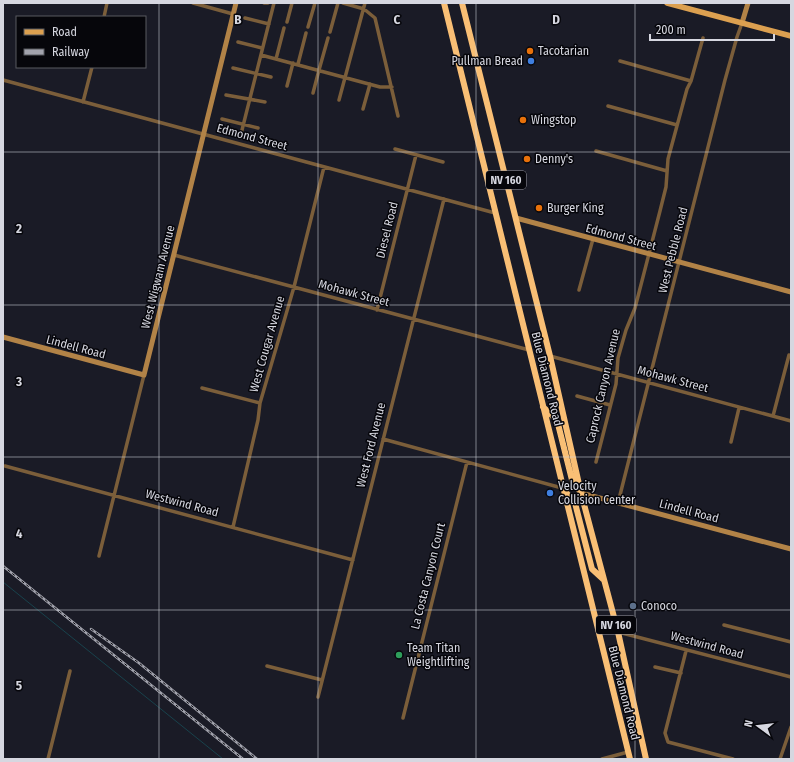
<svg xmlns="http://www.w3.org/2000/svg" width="794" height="762" font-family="'Fira Sans Condensed',sans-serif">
<rect width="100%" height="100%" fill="#1a1b26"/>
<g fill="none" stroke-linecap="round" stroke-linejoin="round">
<path stroke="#18424c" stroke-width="1" d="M3,582L223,759"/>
<path stroke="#7b5e3a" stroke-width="3.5" d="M193,3L233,14
M264,3H268
M343,3L364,9L375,18L398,116
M104,17L107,3
M245,18L269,24
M287,22L292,3
M308,27L315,3
M330,32L338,3
M238,42L262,48
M261,55L380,87H392
M276,59L284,28
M620,61L691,81
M298,64L306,33
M233,68L271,77
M319,70L328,38
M3,80L495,213
M287,86L293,63
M313,93L319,70
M226,95L265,102
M339,100L365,3
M83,102L92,67
M608,106L677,125
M363,109L370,84
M222,119L258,128
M241,134L274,3
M395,149L443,162
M596,151L667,171
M174,255L529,350
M579,290L593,239
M377,310L416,155
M550,356L791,421
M202,388L260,403
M577,396L610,405
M773,416L789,355
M383,439L562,488
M731,442L739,408
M596,462L616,384L618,358L626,330L635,308L660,211L666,187L668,159L687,89L691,81L703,38
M5,466L353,560
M618,503L725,80L737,37L742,23
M233,527L258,420L260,403L294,287L324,167
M99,556L144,375
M724,625L791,642
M618,632L791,677
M686,651L665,733L668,742L733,759
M267,666L322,680
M655,667L681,673
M318,697L444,199
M403,718L467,462
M48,759L70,671
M602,759L628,752
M780,759L791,727"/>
<path stroke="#b28347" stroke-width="5" d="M742,23L748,3
M516,218L791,292
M3,337L144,375L236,3
M581,493L791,549"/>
<path stroke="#dca050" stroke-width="5.5" d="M667,3L791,36"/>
<path stroke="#f9bf75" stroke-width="6" d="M444,3L630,759
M462,3L550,356L581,493L618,632L646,759
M543,407L557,420L572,480L579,490
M563,489L575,503L592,569L604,580"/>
<defs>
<path id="rail" d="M3,566L243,759
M91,629L139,663L257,759"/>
</defs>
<use href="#rail" stroke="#a2a3ad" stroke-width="2.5"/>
<use href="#rail" stroke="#06060b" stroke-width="1" stroke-dasharray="3" stroke-linecap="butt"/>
</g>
<path fill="none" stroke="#d6d7e0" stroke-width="1" stroke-opacity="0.55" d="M159,3V759M318,3V759M476,3V759M635,3V759M3,152H791M3,305H791M3,457H791M3,610H791"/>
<g fill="#e8710a" stroke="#06060b" stroke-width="1.5">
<circle cx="530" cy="51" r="4"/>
<circle cx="523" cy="120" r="4"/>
<circle cx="527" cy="159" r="4"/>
<circle cx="539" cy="208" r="4"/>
</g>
<g fill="#3f7fe0" stroke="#06060b" stroke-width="1.5">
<circle cx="531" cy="61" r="4"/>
<circle cx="550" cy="493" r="4"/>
</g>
<circle fill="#5c6f8a" stroke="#06060b" stroke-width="1.5" cx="633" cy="606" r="4"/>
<circle fill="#2e9e5b" stroke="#06060b" stroke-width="1.5" cx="399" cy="655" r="4"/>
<g text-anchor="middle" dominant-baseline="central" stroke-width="3" stroke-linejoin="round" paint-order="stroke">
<g fill="#06060b" stroke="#9898a0" stroke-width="1">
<rect x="486" y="171" width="40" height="18" rx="3"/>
<rect x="596" y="616" width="40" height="18" rx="3"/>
</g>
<g font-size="11" font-weight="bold" fill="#d6d7e0">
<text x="506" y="180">NV 160</text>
<text x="616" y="625">NV 160</text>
</g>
<g font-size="12" fill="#d6d7e0" stroke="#06060b" text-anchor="start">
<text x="538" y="51">Tacotarian</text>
<text x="523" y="61" text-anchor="end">Pullman Bread</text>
<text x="531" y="120">Wingstop</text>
<text x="535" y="159">Denny's</text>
<text x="547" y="208">Burger King</text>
<text x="558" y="486">Velocity<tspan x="558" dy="14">Collision Center</tspan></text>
<text x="641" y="606">Conoco</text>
<text x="407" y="648">Team Titan<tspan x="407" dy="14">Weightlifting</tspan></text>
</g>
<g font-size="12" fill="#d6d7e0" stroke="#06060b">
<text transform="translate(252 137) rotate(15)">Edmond Street</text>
<text transform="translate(387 230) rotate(-76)">Diesel Road</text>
<text transform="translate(621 237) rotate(15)">Edmond Street</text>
<text transform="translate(673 250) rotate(-76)">West Pebble Road</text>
<text transform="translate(158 277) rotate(-76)">West Wigwam Avenue</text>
<text transform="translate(354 293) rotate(15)">Mohawk Street</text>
<text transform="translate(267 344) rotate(-74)">West Cougar Avenue</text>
<text transform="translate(76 347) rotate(15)">Lindell Road</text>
<text transform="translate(547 379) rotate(76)">Blue Diamond Road</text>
<text transform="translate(673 379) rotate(15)">Mohawk Street</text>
<text transform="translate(603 386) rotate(-77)">Caprock Canyon Avenue</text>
<text transform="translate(371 445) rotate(-76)">West Ford Avenue</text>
<text transform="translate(182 503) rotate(15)">Westwind Road</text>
<text transform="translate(689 511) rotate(15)">Lindell Road</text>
<text transform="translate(428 576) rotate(-76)">La Costa Canyon Court</text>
<text transform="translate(707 645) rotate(15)">Westwind Road</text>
<text transform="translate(624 693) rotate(76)">Blue Diamond Road</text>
</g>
</g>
<g font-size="13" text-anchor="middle" font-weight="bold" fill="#d6d7e0" stroke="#06060b" stroke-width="3" stroke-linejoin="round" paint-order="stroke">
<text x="238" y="24">B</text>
<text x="397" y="24">C</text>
<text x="556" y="24">D</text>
<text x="19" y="233">2</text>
<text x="19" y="386">3</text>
<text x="19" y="538">4</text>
<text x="19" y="690">5</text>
</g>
<rect width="794" height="762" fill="none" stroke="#d6d7e0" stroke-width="8"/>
<rect x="16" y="16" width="130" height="52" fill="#06060b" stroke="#595a60"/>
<rect x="24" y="29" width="20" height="6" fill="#dca050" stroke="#595a60"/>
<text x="52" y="36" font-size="12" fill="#d6d7e0">Road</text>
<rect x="24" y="49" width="20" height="6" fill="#a2a3ad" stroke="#595a60"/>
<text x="52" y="56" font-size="12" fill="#d6d7e0">Railway</text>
<g transform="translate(758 726) rotate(285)" stroke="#06060b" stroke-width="3" paint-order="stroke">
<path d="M0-3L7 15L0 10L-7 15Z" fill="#d6d7e0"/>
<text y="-6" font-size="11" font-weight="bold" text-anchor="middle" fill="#d6d7e0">N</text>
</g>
<path d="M650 34v6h124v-6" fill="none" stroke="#d6d7e0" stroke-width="2"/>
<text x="656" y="34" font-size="12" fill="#d6d7e0" stroke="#06060b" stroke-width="3" paint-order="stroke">200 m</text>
</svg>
